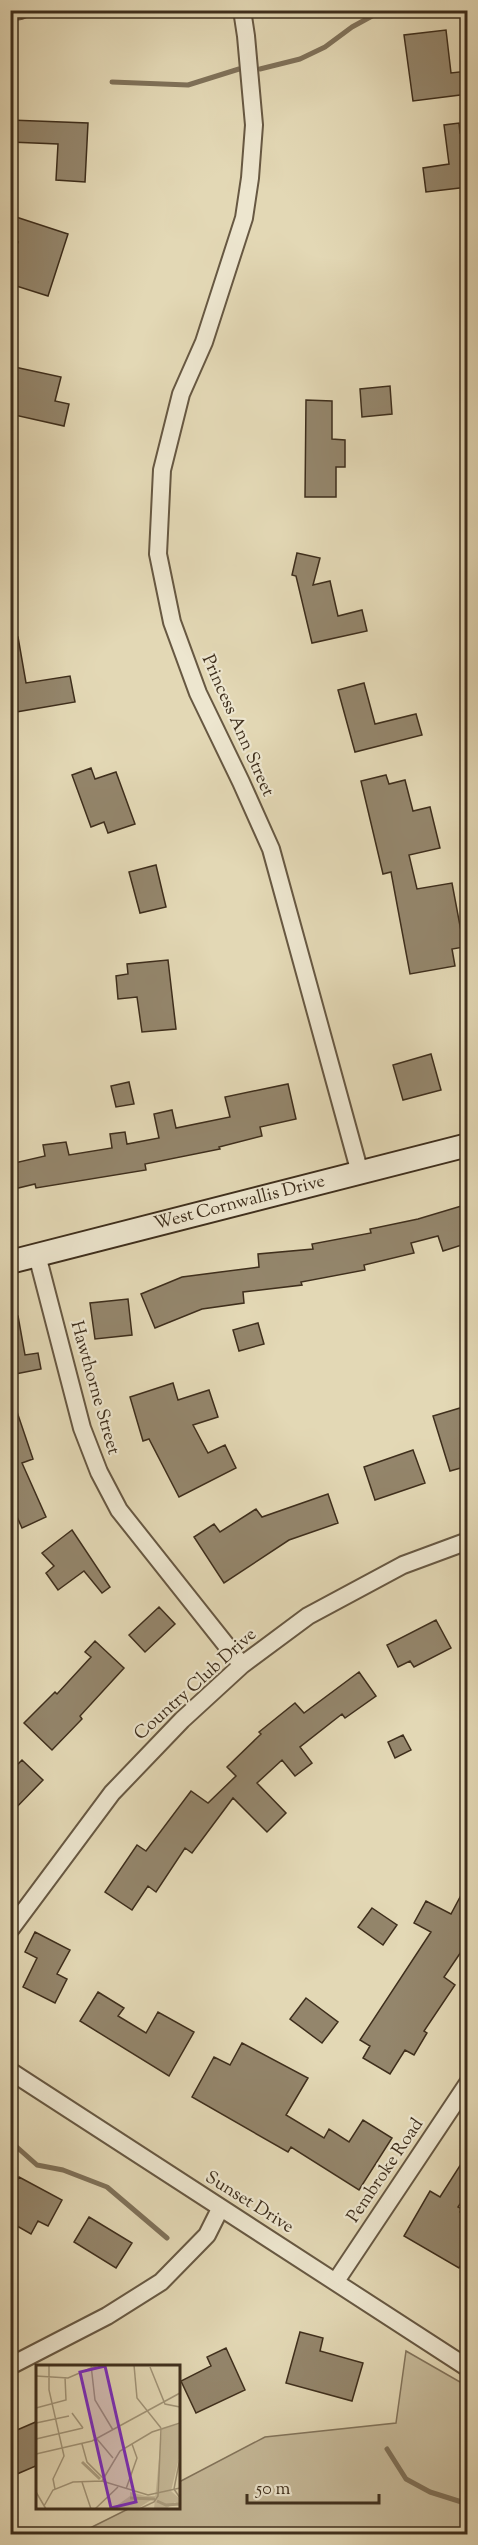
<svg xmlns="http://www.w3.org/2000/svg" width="478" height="2545" font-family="'Sorts Mill Goudy',serif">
<rect width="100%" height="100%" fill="#e3d8b5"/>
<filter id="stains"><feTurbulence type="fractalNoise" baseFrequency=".00333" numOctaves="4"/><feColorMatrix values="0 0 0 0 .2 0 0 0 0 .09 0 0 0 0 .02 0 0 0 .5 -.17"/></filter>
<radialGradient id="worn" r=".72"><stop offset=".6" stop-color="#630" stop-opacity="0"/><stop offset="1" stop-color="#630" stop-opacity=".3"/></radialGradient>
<path fill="#c7bb9b" stroke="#82745c" stroke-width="1.5" d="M406,2351L467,2386V2534H78L130,2508H178L179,2482L265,2437L396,2423Z"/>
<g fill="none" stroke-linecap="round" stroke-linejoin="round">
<path stroke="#7f7159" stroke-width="5" d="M260,69L300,59L325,47L352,27L383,10
M112,82L188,85L239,69
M10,2141L37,2165L63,2170L107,2187L167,2238
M387,2449L406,2479L430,2492L468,2504"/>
</g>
<path fill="#94866c" stroke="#3e2e1c" stroke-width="1.5" d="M446,30L451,73L468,71V94L413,101L404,35Z
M10,120L88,123L85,182L56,180L58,144L10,142Z
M459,123L460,133L468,132V187L426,192L423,168L449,164L444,125Z
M10,215L68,234L48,296L10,284V264L18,242L10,239Z
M10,366L61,377L55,401L69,404L64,426L10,414Z
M390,386L392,414L362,417L360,389Z
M306,400L332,401V439L345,440V467H336V497H305Z
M297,553L320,558L313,585L330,581L338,616L362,610L367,631L312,643L296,576L292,575Z
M18,637L26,683L70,676L75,702L10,713V638Z
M364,683L375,724L416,714L422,735L355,752L338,690Z
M91,768L95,779L116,772L135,824L108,833L104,822L91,827L72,775Z
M386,775L389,784L405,780L413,811L430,807L440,848L409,855L417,889L452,883L464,947L452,949L455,966L410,974L391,872L383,874L361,781Z
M156,865L166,907L140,913L129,872Z
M168,960L176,1029L142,1032L137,997L118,999L116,976L128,974L127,964Z
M431,1054L441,1090L403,1100L393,1065Z
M129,1082L134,1104L116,1107L111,1086Z
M288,1084L296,1119L260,1127L262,1136L219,1147L220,1149L145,1164L146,1170L36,1188L35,1184L10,1190V1164L45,1156L43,1145L66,1142L69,1155L112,1148L110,1134L125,1132L127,1144L159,1138L154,1114L172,1110L176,1128L230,1117L225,1097Z
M468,1204V1243L443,1251L438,1236L411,1243L414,1253L364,1265L365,1270L301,1282L302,1285L243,1292L244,1303L202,1309L155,1328L141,1294L182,1277L259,1267L258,1254L313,1249L312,1244L371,1233L370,1229L418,1219Z
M128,1299L132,1335L95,1339L90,1303Z
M18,1316L25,1355L38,1353L41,1369L10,1375V1317Z
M258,1323L264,1344L239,1351L233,1330Z
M173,1383L178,1400L209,1390L218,1417L193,1425L208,1453L225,1445L236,1468L179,1497L149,1439L143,1441L130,1397Z
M10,1400H13L33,1459L22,1463L46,1517L22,1528L10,1501Z
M460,1408L468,1432V1466L450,1471L433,1416Z
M413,1450L425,1483L375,1500L364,1467Z
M328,1494L338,1523L289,1540L224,1583L194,1537L214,1524L220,1532L256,1509L262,1517Z
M72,1530L110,1587L102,1593L84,1571L58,1590L46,1573L54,1566L42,1553Z
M159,1607L175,1624L145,1652L129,1635Z
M436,1620L451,1648L414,1667L410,1661L398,1667L387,1645Z
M95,1641L124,1668L80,1716L82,1719L52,1750L24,1723L55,1692L57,1694L91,1657L85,1652Z
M359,1672L376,1696L345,1718L342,1714L300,1747L312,1763L295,1776L282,1760L257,1783L286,1813L267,1832L233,1798L192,1853L185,1848L156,1892L148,1886L132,1910L105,1892L137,1845L146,1851L191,1791L208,1803L236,1776L227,1767L261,1734L259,1732L295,1703L304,1713Z
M403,1735L411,1750L395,1758L388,1742Z
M22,1760L43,1780L10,1814V1772Z
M468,1882V1951L463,1949L444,1977L455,1985L424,2031L427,2033L414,2055L405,2050L390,2074L363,2058L370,2046L360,2040L431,1932L414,1923L426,1901L451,1914Z
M372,1908L397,1925L383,1945L358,1927Z
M35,1932L70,1950L57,1974L67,1979L55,2003L23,1987L37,1958L25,1952Z
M98,1992L124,2008L118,2016L146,2033L158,2012L194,2032L169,2076L80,2021Z
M306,1998L338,2022L322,2043L290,2019Z
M242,2043L308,2078L286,2115L324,2138L329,2129L349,2142L363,2120L392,2138L359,2190L291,2147L288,2152L192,2097L214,2057L230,2065Z
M468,2153V2192L458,2207L462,2209L460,2212L468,2216V2253L459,2268L404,2236L430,2191L440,2197Z
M19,2177L62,2200L48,2226L38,2221L31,2234L10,2222V2192Z
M89,2217L132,2243L116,2268L74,2242Z
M300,2332L323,2338L320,2351L363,2363L352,2401L286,2383Z
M226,2348L245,2390L196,2413L181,2381L211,2366L207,2357Z
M38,2421V2465L10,2477V2433Z"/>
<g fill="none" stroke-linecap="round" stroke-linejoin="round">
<defs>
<path id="street" d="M242,10L246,36L254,125L250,178L244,218L204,342L181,394L162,470L158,554L172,622L198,693L241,782L271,849L360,1173
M10,12L21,10
M37,1255L82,1428L99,1472L119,1510L242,1665
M10,1930L112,1793L182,1720L242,1665L308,1616L403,1565L468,1541
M10,2071L468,2368
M336,2281L468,2083
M10,2366L107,2316L161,2282L207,2235L220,2209"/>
<g id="secondary">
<path id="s1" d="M10,1262L468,1145"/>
</g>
</defs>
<use href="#street" stroke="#675842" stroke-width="20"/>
<use href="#secondary" stroke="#3e2e1c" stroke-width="26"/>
<use href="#street" stroke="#ede6cf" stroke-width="16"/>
<use href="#secondary" stroke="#ede6cf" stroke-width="22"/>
</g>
<g text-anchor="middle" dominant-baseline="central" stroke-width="4.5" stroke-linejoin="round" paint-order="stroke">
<g font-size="18" fill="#3e2e1c" stroke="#ede6cf">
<text transform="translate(237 726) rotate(66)">Princess Ann Street</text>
<text stroke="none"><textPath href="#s1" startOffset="237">West Cornwallis Drive</textPath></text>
<text transform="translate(94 1388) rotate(74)">Hawthorne Street</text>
<text transform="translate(196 1685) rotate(-42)">Country Club Drive</text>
<text transform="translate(386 2171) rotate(-56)">Pembroke Road</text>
<text transform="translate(249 2203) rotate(32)">Sunset Drive</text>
</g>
</g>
<g transform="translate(36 2365)">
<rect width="144" height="144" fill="#e3d8b5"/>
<path d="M144,59V89L135,126L144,134V143L139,137L130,144H118L126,64ZM94,127L109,131H121L101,144H76L94,131Z" fill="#c7bb9b"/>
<path fill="none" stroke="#ab9e81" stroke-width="3" d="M46,97L64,114M94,133L119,134M121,136L130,140L144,139"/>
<path fill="none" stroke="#a19478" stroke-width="1.5" d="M13,0V25L28,91L17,114L19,124M55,0L59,35L77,65M90,0H127M98,0L101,33L125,63M114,2L129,39L144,42M0,11L32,13L62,0M0,43L30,35L29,12M36,48L47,63M0,58L33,51M0,74L47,63M61,74L77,93M46,79L51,97L67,113M0,89L56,76L144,28M144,93L138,124L144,133M66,116L84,86L116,67L144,58M46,117L55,144M90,124L101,93L96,79M0,127L10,144M8,141L17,125L37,117L66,116L112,130L144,123M59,144L82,122M103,144L118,137L122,131L125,64"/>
<path fill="#7b2cbf" fill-opacity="0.15" stroke="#7b2cbf" stroke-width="3" d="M69,1L100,137L75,143L44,7Z"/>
<rect width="144" height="144" fill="none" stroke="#3e2e1c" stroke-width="3"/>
</g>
<rect width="478" height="2545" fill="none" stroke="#e3d8b5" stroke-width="36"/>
<rect x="12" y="12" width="454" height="2521" fill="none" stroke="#3e2e1c" stroke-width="3"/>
<rect x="18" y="18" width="442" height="2509" fill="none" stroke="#3e2e1c" stroke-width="1.5"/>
<path d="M247 2494v9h132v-9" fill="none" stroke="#3e2e1c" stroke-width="3"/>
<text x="256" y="2494" font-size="18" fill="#3e2e1c" stroke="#ede6cf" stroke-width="4.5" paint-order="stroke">50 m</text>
<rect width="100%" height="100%" filter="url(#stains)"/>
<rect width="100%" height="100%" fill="url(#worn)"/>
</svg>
